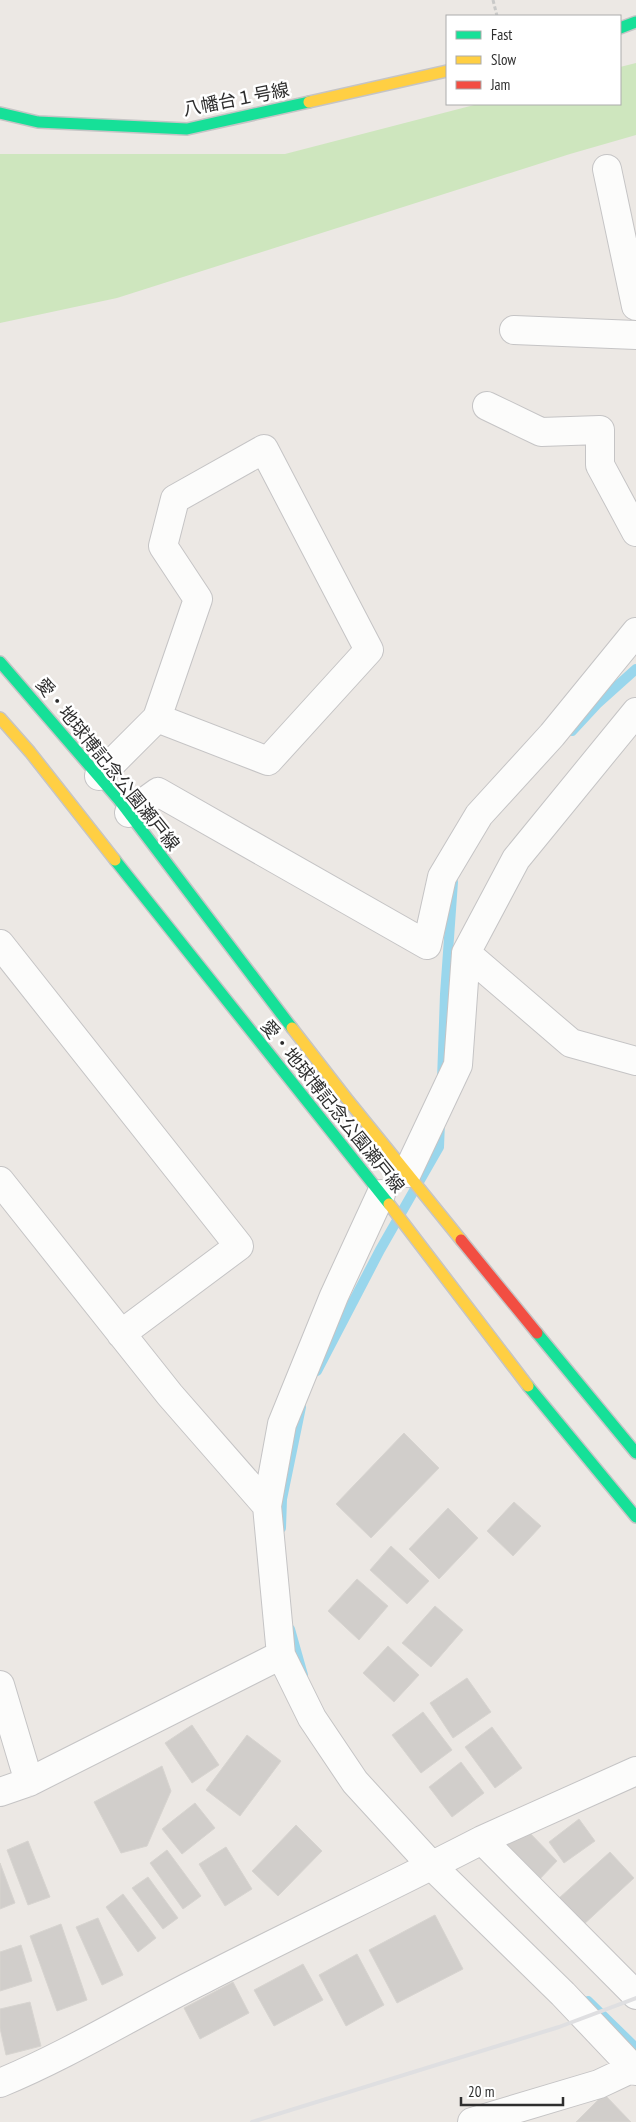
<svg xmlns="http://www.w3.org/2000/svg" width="636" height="2122" font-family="'PT Sans Narrow','Noto Sans JP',sans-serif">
<rect width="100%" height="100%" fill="#ece8e4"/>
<path fill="#cee6be" d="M636,63V135L570,154L117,298L0,323V154H285L478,104H620V67Z"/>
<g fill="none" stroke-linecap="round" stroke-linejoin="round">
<path stroke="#99d6ec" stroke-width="10" d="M572,731L597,704L636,669
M442,1080L445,994L453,882
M317,1371L380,1250L439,1147L440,1122
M281,1528L282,1499L301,1407
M290,1629L303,1675
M588,2001L636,2048"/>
</g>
<path fill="#d1cecb" stroke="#d7d4d0" d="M404,1433L439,1468L371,1538L336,1504Z
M514,1502L541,1526L513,1556L487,1531Z
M448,1508L478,1538L439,1579L409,1549Z
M391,1546L429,1581L407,1604L370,1570Z
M357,1579L388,1606L359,1640L328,1611Z
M435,1606L463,1630L431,1667L402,1643Z
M388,1646L419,1675L394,1702L363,1673Z
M467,1678L491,1712L453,1738L430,1703Z
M423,1712L452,1750L421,1773L392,1735Z
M192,1725L219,1765L192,1783L165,1743Z
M492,1727L522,1768L495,1788L465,1747Z
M247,1735L281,1761L240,1816L206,1790Z
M461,1762L484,1793L452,1817L429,1787Z
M162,1766L171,1791L147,1846L121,1853L94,1802Z
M195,1803L215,1828L182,1854L162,1829Z
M579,1819L595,1841L564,1863L549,1842Z
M296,1825L322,1851L278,1896L252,1871Z
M525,1828L557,1861L534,1885L501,1852Z
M28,1841L50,1897L28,1905L7,1850Z
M226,1847L252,1889L225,1906L199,1864Z
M167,1850L201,1896L183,1909L150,1863Z
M610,1852L634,1878L582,1926L558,1899Z
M0,1863L15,1903L0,1909Z
M148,1877L178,1918L163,1929L132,1888Z
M123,1894L156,1938L138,1952L106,1907Z
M435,1915L463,1969L397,2003L369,1950Z
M98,1918L123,1975L102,1985L76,1927Z
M61,1924L87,2000L57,2011L30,1936Z
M21,1945L32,1981L0,1991V1952Z
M357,1954L384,2005L346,2026L319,1975Z
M303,1964L323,2000L274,2026L254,1990Z
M233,1982L249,2013L200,2039L184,2008Z
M30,2002L41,2046L6,2055L0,2028V2009Z
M604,2094L631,2122H576Z"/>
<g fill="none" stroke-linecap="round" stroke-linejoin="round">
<defs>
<path id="street" d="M607,169L636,306
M514,330L636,335
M487,406L541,432L600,430V465L636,532
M99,776L157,718L198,599L163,546L175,499L264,449L369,650L268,761L157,718
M129,813L158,792L427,945L442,877L479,815L552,735L636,632
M0,944L239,1246L121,1334
M466,953L571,1043L636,1061
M407,1173L458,1065L466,953L516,859L636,712
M0,1181L170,1395L267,1506L281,1655L29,1782L0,1685
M267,1506L282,1424L334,1296L381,1194
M281,1655L312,1718L355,1782L432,1866L563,1994L636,2071
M0,1792L29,1782
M482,1840L636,1771
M0,2083C70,2054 134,2014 202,1980C295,1932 389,1888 482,1840L636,1995
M472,2122L599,2084L633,2068"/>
<path id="fast" d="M620,28L636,22
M0,113L38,122L187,129L309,102
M0,662L119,800L292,1028
M115,860L389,1204
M537,1333L636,1453
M528,1386L636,1517"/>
<path id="slow" d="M309,102L447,71
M0,718L30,752L115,860
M292,1028L347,1099L461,1240
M389,1204L528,1386"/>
<path id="jam" d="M461,1240L537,1333"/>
</defs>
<use href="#street" stroke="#c5c4c5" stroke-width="30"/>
<use href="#fast" stroke="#c5c4c5" stroke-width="14"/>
<use href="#slow" stroke="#c5c4c5" stroke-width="14"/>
<use href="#jam" stroke="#c5c4c5" stroke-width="14"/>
<path stroke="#c9c9c8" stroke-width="3" stroke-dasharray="4 2.5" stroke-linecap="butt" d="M493,0L497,16"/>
<use href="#street" stroke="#fcfcfb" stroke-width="28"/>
<use href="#fast" stroke="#16e098" stroke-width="11"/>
<use href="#slow" stroke="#ffcf43" stroke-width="11"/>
<use href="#jam" stroke="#f24e42" stroke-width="11"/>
<path stroke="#dfdfe1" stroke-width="4" d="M252,2122L559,2027L636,1998"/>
</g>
<g text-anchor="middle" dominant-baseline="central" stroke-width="5" stroke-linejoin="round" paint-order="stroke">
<g font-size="18" fill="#2e2e2e" stroke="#fff">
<text transform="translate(236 99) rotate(-11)">八幡台１号線</text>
<text transform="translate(108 764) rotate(51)">愛・地球博記念公園瀬戸線</text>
<text transform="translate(333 1106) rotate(51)">愛・地球博記念公園瀬戸線</text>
</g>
</g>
<rect x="446" y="15" width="175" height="90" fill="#ffffff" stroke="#ababab"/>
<rect x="456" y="31" width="25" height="8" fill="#16e098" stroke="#ababab"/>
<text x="491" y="40" font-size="15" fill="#2e2e2e">Fast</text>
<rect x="456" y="56" width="25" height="8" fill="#ffcf43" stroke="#ababab"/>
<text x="491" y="65" font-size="15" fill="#2e2e2e">Slow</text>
<rect x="456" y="81" width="25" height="8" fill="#f24e42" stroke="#ababab"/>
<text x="491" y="90" font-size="15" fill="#2e2e2e">Jam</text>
<path d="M461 2097v8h102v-8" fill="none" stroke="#2e2e2e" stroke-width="2.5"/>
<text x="468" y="2097" font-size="15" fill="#2e2e2e" stroke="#ffffff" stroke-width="4" paint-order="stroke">20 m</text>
</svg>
